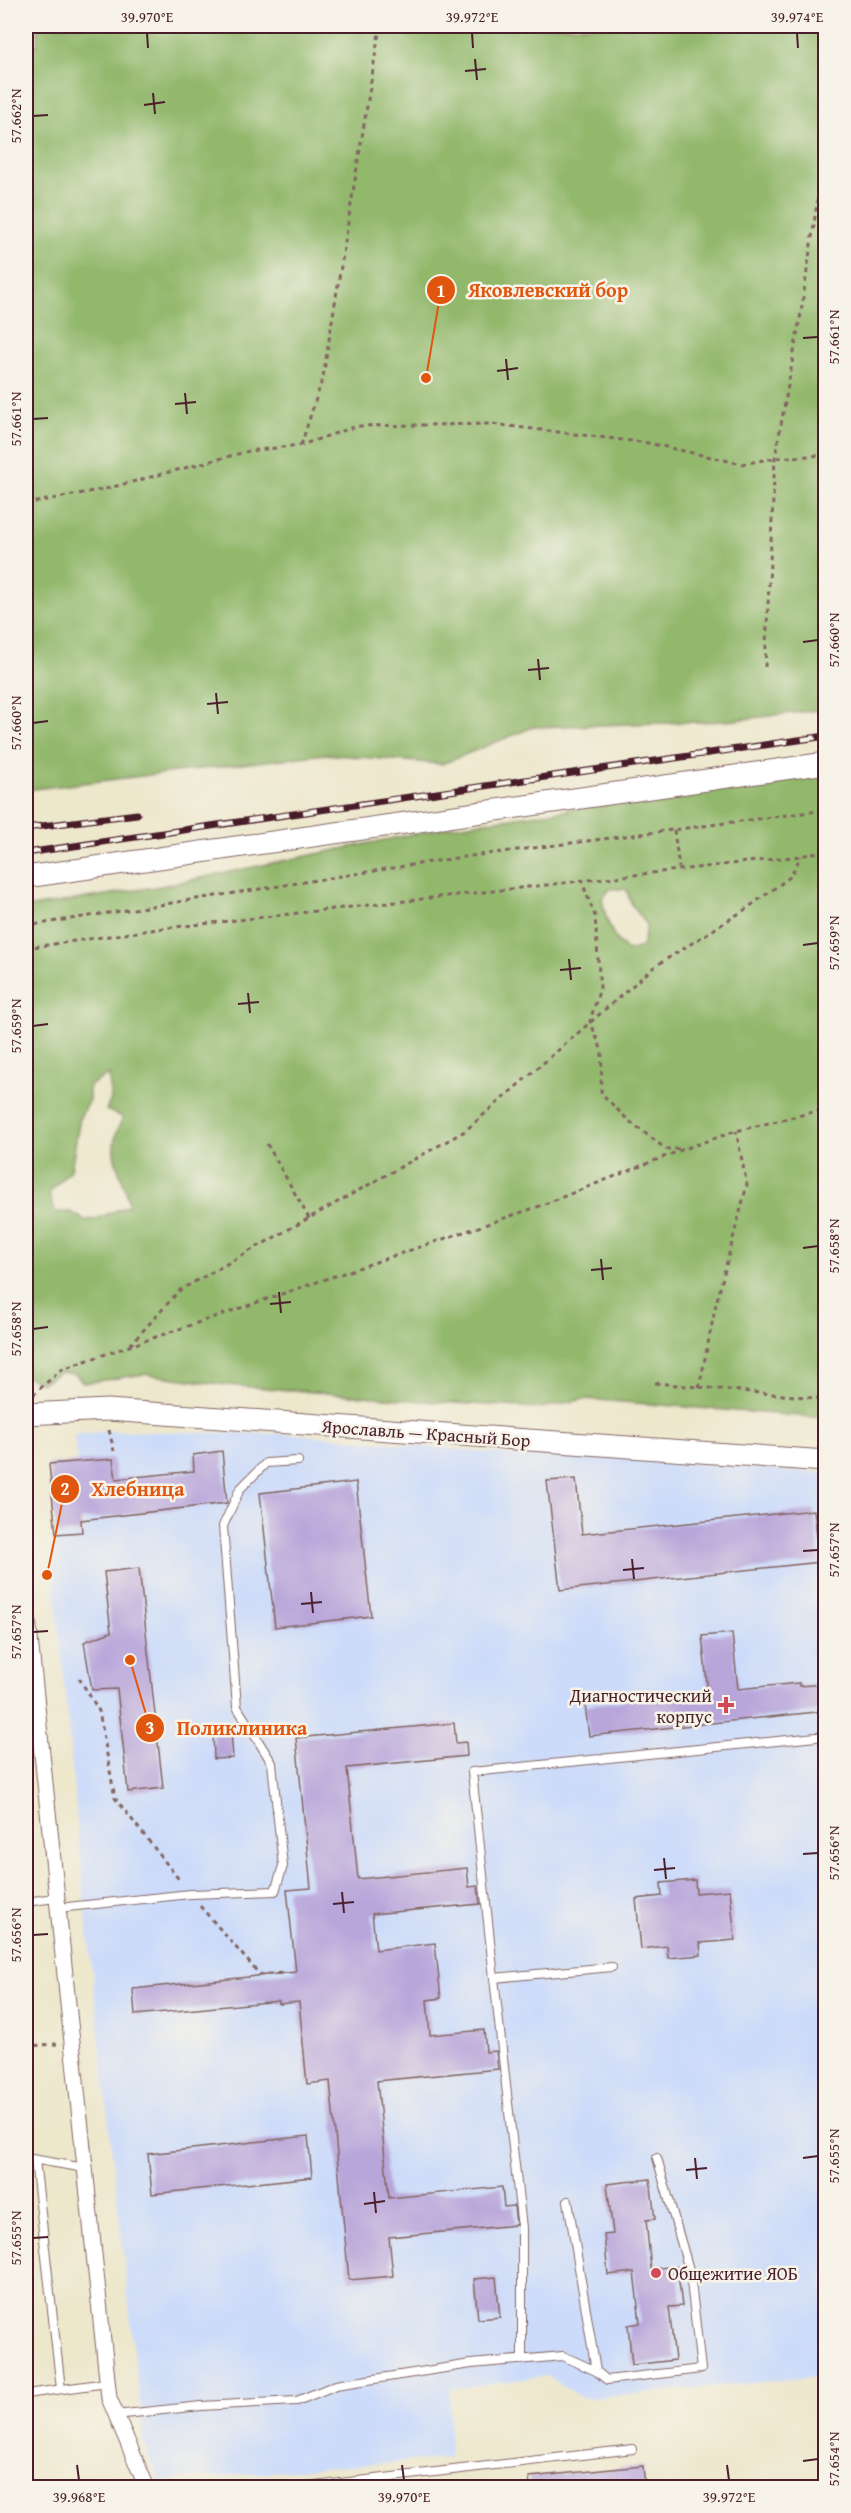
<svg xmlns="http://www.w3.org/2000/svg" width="851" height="2513" font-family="'Gentium Book Plus',serif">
<rect width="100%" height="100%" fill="#f7f3e8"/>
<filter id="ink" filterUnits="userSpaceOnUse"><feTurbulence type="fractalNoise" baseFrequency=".0167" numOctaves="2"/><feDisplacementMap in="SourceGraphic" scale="12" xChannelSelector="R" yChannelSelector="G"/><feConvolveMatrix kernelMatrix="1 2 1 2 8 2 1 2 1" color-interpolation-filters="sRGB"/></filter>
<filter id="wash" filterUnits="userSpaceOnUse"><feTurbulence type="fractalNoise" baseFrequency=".008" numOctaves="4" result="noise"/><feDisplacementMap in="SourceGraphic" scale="24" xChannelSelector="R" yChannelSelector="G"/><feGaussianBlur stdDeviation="1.35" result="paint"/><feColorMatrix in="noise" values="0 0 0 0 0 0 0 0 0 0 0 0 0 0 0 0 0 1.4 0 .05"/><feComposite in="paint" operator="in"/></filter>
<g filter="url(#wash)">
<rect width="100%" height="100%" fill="#ede7cc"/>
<path fill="#ccdbfa" d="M109,1431L296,1434L514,1455L581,1453L825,1473V2376L583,2399L547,2376L450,2389L449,2458L159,2481L144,2443L85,1905L53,1568L55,1536L85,1533L74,1435Z"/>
<path fill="#92b86c" stroke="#6e6c4c" stroke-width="1.5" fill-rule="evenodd" d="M38,26H825V709L727,721L533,727L442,764L325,754L26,790V47L37,46Z
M825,773V1418L585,1399L540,1408L436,1402L227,1385L145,1374L84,1383L75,1374L60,1372L41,1383L26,1376V908L161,886L448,827ZM610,889H626L632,905L647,925L642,947L627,951C611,937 606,919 602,899ZM109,1074L111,1099L106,1110L123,1117C102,1160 123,1165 129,1205L96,1219L84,1220L71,1212H54L49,1193L71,1169L80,1117L89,1100V1086Z"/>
<g id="blocks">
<path fill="#b8a5da" d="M222,1451L227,1503L81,1520L82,1532L56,1534L49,1464L113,1459L116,1479L194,1471L193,1455Z
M576,1479L582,1534L814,1510L820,1562L560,1590L547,1481Z
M356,1482L371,1616L275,1627L260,1493Z
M139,1568L163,1788L128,1792L117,1689L92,1690L84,1642L111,1632L104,1572Z
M732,1633L738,1689L799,1683V1686L825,1684V1711L589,1736L585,1705L708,1692L702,1636Z
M454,1723L456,1743L466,1742L467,1756L347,1768L358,1879L467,1868L469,1887L478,1886L480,1904L372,1914L376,1950L435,1943L441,1998L427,2000L430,2035L484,2030L486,2052L496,2051L498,2069L377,2081L389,2198L502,2187L504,2207L514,2206L516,2225L389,2237L393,2276L349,2280L330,2081L307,2084L299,2002L279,2004V2001L135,2015L133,1989L296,1972L287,1890L311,1888L296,1738Z
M231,1731L233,1758L214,1759L213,1732Z
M695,1880L696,1893L730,1890L735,1940L700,1943L701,1955L668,1958L667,1946L641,1949L636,1899L662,1896L661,1883Z
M308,2136L312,2177L152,2194L148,2154Z
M650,2179L655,2219L646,2220L651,2269L677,2266L682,2306L669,2307L675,2360L632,2365L628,2325L640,2323L634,2272L608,2275L604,2235L613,2234L607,2184Z
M496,2277L500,2317L478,2319L474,2279Z
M643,2466L645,2487H530L529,2477Z"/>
</g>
</g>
<g filter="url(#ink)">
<use href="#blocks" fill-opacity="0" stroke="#836563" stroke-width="1.5"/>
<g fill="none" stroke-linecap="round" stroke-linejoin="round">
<defs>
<path id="lane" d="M26,1902L55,1898
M58,1908L190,1894L275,1891L283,1866L272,1763L237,1707L223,1526L240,1489L266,1463L298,1461
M494,1978L472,1772L826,1736
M26,2158L85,2168
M35,2160L61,2389
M522,2360V2228L494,1978L612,1967
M596,2371L607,2380L701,2369L690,2273L657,2158
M26,2394L107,2383
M115,2415L201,2406L297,2401L336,2385L471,2364L563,2356L596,2371L568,2201
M298,2488L633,2449"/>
<path id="street" d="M26,1600L109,2398L147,2488"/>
<path id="secondary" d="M26,877L826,763
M26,1414L108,1410L826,1461"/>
</defs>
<use href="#lane" stroke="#836563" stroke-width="10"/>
<use href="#street" stroke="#836563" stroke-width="17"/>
<use href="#secondary" stroke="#836563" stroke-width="23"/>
<path stroke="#836563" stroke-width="3" stroke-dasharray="4.5 4.5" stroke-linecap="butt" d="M301,445L323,377L380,26
M26,504L109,488L249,451L301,445L357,426L492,424L648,443L742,464L775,458L826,455
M765,667L775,458L800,319L821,176L826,164
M674,830L679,868
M581,879L595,916L600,988L590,1021L602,1051L601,1093L629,1121L666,1149H682
M26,926L456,858L826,810
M26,948L158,929L801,856L826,850
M267,1144L310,1220
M130,1345L180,1290L465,1131L654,967L746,909L790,877L801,856
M655,1383L826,1399
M699,1388L716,1304L747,1185L736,1131
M33,1395L62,1369L537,1207L684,1149L736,1131L826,1109
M109,1430L114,1451
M79,1678L99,1711L115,1798L181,1882
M200,1906L260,1975L283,1973
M26,2046L57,2044"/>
<use href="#lane" stroke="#fff" stroke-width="8"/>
<use href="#street" stroke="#fff" stroke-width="15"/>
<use href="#secondary" stroke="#fff" stroke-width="21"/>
<defs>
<path id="rail" d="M26,828L137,814
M26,853L826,736"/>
</defs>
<use href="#rail" stroke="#4a1f2b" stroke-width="7"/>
<use href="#rail" stroke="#f7f3e8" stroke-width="4.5" stroke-dasharray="14" stroke-linecap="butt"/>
</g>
</g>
<path fill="none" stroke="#4a1f2b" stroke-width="2" d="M147,33L148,48M472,33L473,48M797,33L798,48M475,59L477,80M465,71L486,69M153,93L155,114M144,105L165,102M33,116L48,115M803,338L818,337M506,359L508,380M497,371L518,368M185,393L187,414M175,404L196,402M33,419L48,418M803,642L818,640M538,659L540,680M528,670L549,668M216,693L218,714M207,704L228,702M33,723L48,721M803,945L818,943M569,959L571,980M560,970L581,968M248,993L250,1013M238,1004L259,1002M33,1026L48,1024M803,1248L818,1246M601,1259L603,1280M591,1270L612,1268M279,1292L281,1313M270,1304L291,1302M33,1329L48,1327M803,1551L818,1550M632,1559L634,1579M623,1570L644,1568M311,1592L313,1613M301,1604L322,1602M33,1632L48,1631M803,1854L818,1853M664,1858L666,1879M654,1870L675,1868M342,1892L344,1913M333,1904L354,1902M33,1935L48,1934M695,2158L697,2179M803,2158L818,2156M686,2170L707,2168M374,2192L376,2213M364,2204L385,2201M33,2238L48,2237M803,2461L818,2459M77,2465L79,2480M402,2465L404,2480M727,2465L729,2480"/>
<g fill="#d1495b" stroke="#f7f3e8" stroke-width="2">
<path d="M723 1696h6v6h6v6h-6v6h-6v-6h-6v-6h6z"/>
<circle cx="656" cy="2273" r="6"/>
</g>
<g text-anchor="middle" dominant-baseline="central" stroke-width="5" stroke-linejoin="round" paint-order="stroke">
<g font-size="18" fill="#4a1f2b" stroke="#f7f3e8">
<text transform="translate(426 1433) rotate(4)">Ярославль — Красный Бор</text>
</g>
<g font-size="18" fill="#4a1f2b" stroke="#f7f3e8" text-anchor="end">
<text x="712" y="1695">Диагностический<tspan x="712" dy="21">корпус</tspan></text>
<text x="668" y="2273" text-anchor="start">Общежитие ЯОБ</text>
</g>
</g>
<path fill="none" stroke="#e0560e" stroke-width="2" d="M426 378L441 290M47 1575L65 1489M130 1660L150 1728"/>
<g fill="#e0560e" stroke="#f7f3e8" stroke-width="2">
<circle cx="426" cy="378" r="6"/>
<circle cx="47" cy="1575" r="6"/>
<circle cx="130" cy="1660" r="6"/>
<circle cx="441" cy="290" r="15"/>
<circle cx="65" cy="1489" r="15"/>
<circle cx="150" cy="1728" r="15"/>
</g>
<g font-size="18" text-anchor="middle" font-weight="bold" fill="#fff">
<text x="441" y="297">1</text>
<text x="65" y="1495">2</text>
<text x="150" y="1734">3</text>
</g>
<g font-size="20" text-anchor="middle" font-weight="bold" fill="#e0560e" stroke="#f7f3e8" stroke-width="5" stroke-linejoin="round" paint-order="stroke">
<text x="548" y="297">Яковлевский бор</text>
<text x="138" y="1496">Хлебница</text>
<text x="242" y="1735">Поликлиника</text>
</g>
<rect width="851" height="2513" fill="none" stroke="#f7f3e8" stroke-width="66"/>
<rect x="33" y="33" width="785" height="2447" fill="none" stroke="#4a1f2b" stroke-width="2"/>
<g font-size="15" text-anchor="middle" fill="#4a1f2b">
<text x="147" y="22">39.970°E</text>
<text x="472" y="22">39.972°E</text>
<text x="797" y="22">39.974°E</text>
<text transform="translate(16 116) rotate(-90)" y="5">57.662°N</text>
<text transform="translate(834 337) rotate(-90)" y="5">57.661°N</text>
<text transform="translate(16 419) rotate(-90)" y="5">57.661°N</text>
<text transform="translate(834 640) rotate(-90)" y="5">57.660°N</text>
<text transform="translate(16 723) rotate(-90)" y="5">57.660°N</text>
<text transform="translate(834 943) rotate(-90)" y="5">57.659°N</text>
<text transform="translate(16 1026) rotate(-90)" y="5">57.659°N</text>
<text transform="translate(834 1246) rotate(-90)" y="5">57.658°N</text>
<text transform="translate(16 1329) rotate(-90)" y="5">57.658°N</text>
<text transform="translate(834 1550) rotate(-90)" y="5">57.657°N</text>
<text transform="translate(16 1632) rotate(-90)" y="5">57.657°N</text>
<text transform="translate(834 1853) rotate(-90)" y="5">57.656°N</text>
<text transform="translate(16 1935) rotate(-90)" y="5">57.656°N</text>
<text transform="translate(834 2156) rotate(-90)" y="5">57.655°N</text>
<text transform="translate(16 2238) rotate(-90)" y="5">57.655°N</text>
<text transform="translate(834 2459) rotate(-90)" y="5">57.654°N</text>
<text x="79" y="2502">39.968°E</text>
<text x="404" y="2502">39.970°E</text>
<text x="729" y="2502">39.972°E</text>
</g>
</svg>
